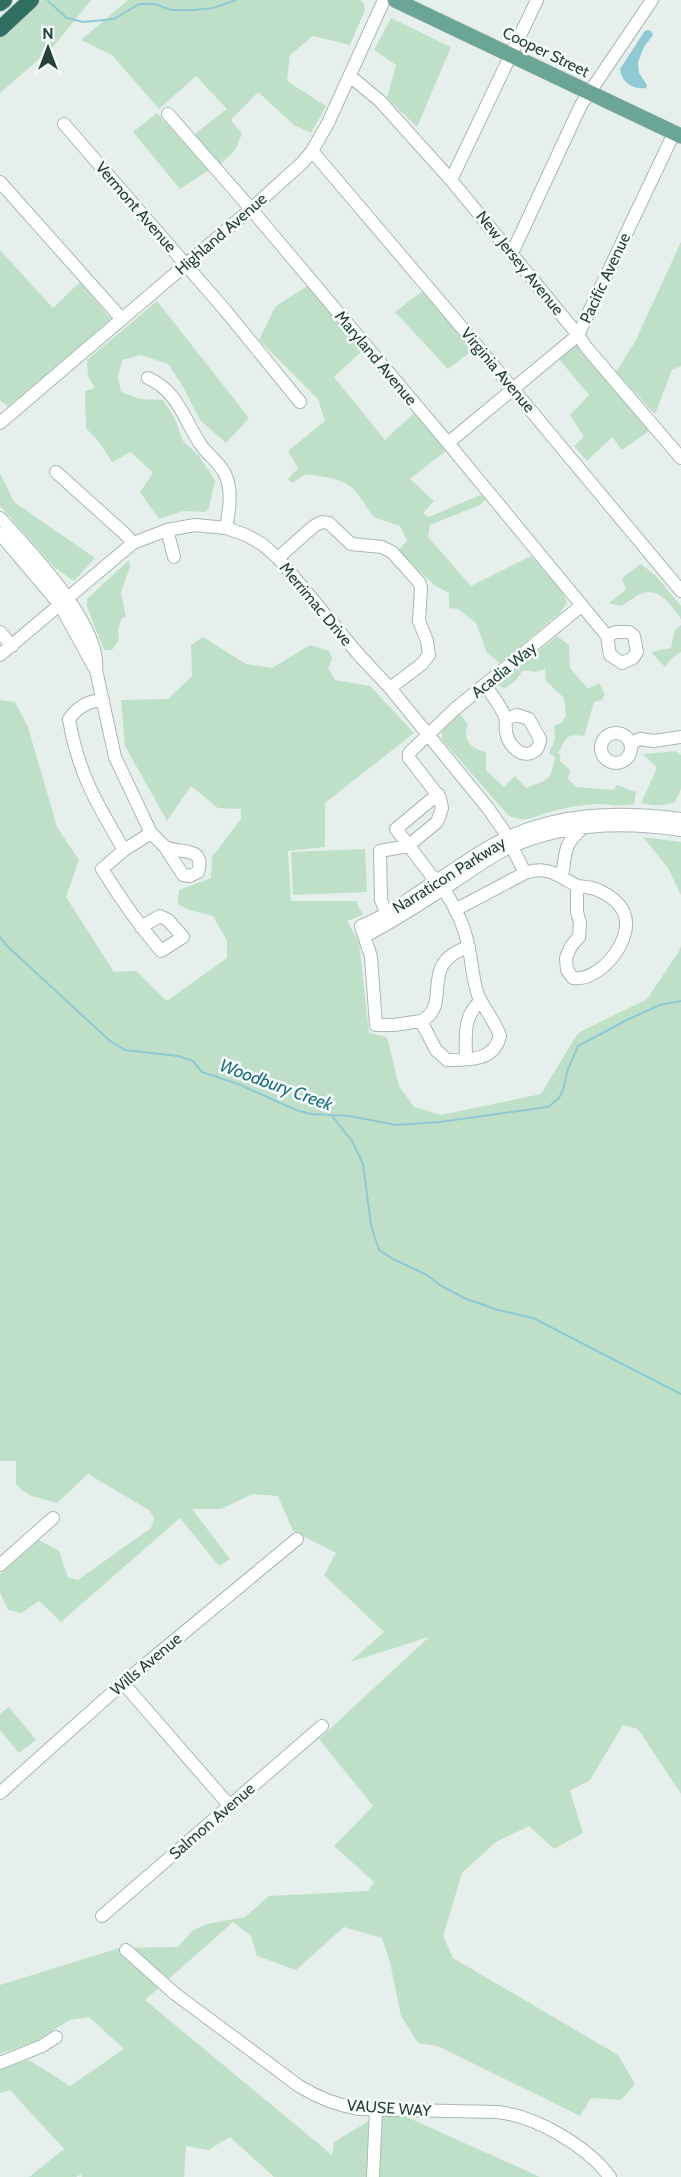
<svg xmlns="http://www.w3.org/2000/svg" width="681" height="2177" font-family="Cabin,sans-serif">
<rect width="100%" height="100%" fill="#e6efeb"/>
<path fill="#bfe0c8" d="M41,0H91L53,47L0,93V39Z
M128,0H360L363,2L365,10L350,45L313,36L290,55L287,81L326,106L311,133L294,125L258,92L231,120L242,134L235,150L218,167L192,136L227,109L196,76L159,109L112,55L81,40Z
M391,18L451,47L417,127L387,98L396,65L374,50Z
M157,113L209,170L180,189L133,132Z
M681,242V366L672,370L655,414L616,372L635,342Z
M0,250L53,308L80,282L111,319L8,407L0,400Z
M309,285L363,350L334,377L385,440L415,412L447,450L410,479L434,501L423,513L429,517L480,495L486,498L482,504L430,525L428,537L471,586L531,556L563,593L567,603L560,613L500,663L487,653L476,623L458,609L449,608V593L434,585L398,550L407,541L400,526L373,517C350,479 349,481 306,474L292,483L288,479L298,468L288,451L325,421L318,399L259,340L276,306Z
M425,289L472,351L448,369L395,312Z
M157,301L249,418L226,443L200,420L182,385L168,364L141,355L122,360L118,378L121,392L140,399L163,400L175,419L183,441L199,456L215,480L209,508L205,512L183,511L159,519L140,492L153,473L131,452L112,462L99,442L86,428L85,391L95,388L88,376L87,360Z
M578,345L652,429L622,450L612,437L587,461L574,446L584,437L570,415L589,395L559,359Z
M0,473L14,502L95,558L74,581L55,568L0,506Z
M129,560L130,567L121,592L126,617L122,618L118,629L119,640L112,650H104L87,607V599Z
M641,564L656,576L681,606V619C673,608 663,591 647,592C639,593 628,602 621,606L609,603L626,590L622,578Z
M681,625V652L672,658L665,667L651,652L671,648L675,630Z
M557,636L569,645L570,668L588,689L599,683L605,694L602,700L594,702L584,736C566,733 566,738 558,753L561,756L559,760L570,770L568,779L576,787L613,790L617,785L636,792L634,804C622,807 612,805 601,804C586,804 568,807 554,811C535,815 529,824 509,816L442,740V726L459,712L468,725C462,740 471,749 486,752V770L504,787L515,776L526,788C548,779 551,782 555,757L549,753L555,739L554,726L561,723L566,716L564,698L546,681L545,669L535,672L523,670L516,680L504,689L497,684Z
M203,637L246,664L272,668L310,645L329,651L332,659L328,668L335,680L370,686L414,733L325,803V847L288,851L291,901H356L363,915L347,921L359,942L369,1033L387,1037L399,1086L414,1107L441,1115L541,1094L578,1033L647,999L679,951L681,946V1794L638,1729L623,1725L590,1780L570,1791L583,1833L554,1849L529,1826L496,1842L462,1873L443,1936L453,1958L618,2055L635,2084L621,2100L591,2098L580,2116L438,2046L418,2043L401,2016L390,1962L382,1938L344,1927L296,1970L257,1956L251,1936L233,1922L145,2000L332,2155L334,2142L389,2109L540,2177H274L230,2137L208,2150L186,2146L184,2177H82L81,2174L76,2177H29L64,2149L10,2090L0,2093V2069L29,2060L70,2086L124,2049L89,2017L70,2020L34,2042L0,2054V1985L119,1948L178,1947L193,1930L207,1924L245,1917L269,1896L368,1891L374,1882L334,1846L373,1806L319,1739L429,1637L350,1662L384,1632L324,1575L336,1553L293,1531L278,1496L253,1494L221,1509H192L230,1559L219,1566L180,1518L61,1622L39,1601L21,1613L8,1610L0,1592V1574L39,1540L59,1551L68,1577L78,1580L151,1528L154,1518L149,1510L88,1474L57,1503L29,1495L16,1485V1461H0V700L15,702L28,727L57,827L79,860L66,897L114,972L136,971L167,1001L227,958V941L213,916L187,909L178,904L179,890L211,878L212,857L241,819V809L218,808L191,786L167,821L125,746L121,700L168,699L192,676L191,645Z
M676,751L681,755V789L675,802C663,806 653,806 641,803L657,768L643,754Z
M643,837L681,842V895L668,868Z
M365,849L367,892L293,895L291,852Z
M9,1707L36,1740L19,1753L0,1730V1714Z"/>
<path fill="#8ec9d4" d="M647,30L651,31L653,35L644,47L638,62L639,73L647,85L646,88C633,90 621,82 620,69L644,32Z"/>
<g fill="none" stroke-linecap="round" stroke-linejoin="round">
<path stroke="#8ec9d4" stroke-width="2" d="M48,1L67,18L83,22L114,19L139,4H155L171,10H194L213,8L236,0
M0,937L6,945L110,1041L125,1050L178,1056L193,1061L202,1072L238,1084L296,1110L311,1114L349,1116L396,1125L439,1122L548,1107L559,1098L563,1090L568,1069L578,1046L629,1019L660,1005L681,1001
M332,1116L352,1141L363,1164L371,1225L379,1250L393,1259L427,1275L440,1285L464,1298L498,1310L533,1318L681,1394"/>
<defs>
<path id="minor" d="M350,76L380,101L451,180L578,335L586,347L681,458
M168,114L251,209L448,443L607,636
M64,124L225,310L300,402
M312,151L453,317L681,591
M451,180L537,0
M0,182L121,318
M512,253L581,105L652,0
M148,378C178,391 184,420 201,445C208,455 220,463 225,474C233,491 229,511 226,528
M0,423L251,209L302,163L312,151L328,123L384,0
M448,443L578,335L674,133
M56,472L125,534L133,543
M0,518C30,551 101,624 96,670L115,757L151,833L165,847L183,875L190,876L198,872C206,846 181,854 165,847
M167,530L174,557
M0,534L60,605L94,667
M278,558L314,526L322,522L329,523L351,544L382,547L392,552L419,582L421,588L419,621L427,641L429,655L422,664L390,688
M0,632L12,646
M616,632H629L634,636L637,652L633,658L622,663L610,655L607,636Z
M0,655L133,543L167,530L195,525L226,528L246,535L262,544L278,558L359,655L390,688L487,807L504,831L525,873
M485,685C492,695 501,706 505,717C507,722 505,726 506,731C507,742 518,757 531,753C538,750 539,746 540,739L529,719L517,715L506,719
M103,700C87,701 78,707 69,719C78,773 97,804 124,850L151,833
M601 748a15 15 0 1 1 30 0a15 15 0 1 1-30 0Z
M631,743L640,739L654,741L681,737
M438,794L396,829L431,875C450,894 464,922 469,949C472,964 473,981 478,995C484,1009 495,1021 500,1036C494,1061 469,1060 447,1060L436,1050L421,1021L394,1025H376L371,957L361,926C389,915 410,897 436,881C456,869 476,853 498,842C556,812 618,811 681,819
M124,850L102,869C120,898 139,925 161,951L183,937L168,920L160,916L141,927
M562,877C566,851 563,844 584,827
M455,910L525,873C546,865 558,875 577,886V912L580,923L579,937L571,946L566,958L567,970L573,978C600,982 635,939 624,913C620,903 609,895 600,891C593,887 584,887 577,886
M387,914L381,900L380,851L408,846L437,822L439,817L442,808L440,798L409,758V753L455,709L581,606
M365,936C400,918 431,897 463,876C477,867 491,856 506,849C561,823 621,821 681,830
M421,1021C454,1005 416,963 469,947
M466,1059C466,1038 462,1016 481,1001
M0,1565L53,1518
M123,1683L229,1805
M0,1793L123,1683L297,1539
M102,1916L322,1726
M126,1950L174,1993L299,2086C318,2098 337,2105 359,2109L497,2112C536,2116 587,2146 610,2177
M0,2063L42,2046L56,2037
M373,2177L376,2110"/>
<path id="major" d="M395,0L681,136"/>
<path id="highway" d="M0,3L4,0
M0,29L31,0"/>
</defs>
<use href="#minor" stroke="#a8b8b2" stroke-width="14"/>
<use href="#major" stroke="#c2cac8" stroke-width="16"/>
<use href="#highway" stroke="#c2cac8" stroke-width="18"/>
<use href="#minor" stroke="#fff" stroke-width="12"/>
<use href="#major" stroke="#6aa596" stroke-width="15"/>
<use href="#highway" stroke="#2f6f62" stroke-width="16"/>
</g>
<g text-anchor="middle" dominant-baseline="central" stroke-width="5" stroke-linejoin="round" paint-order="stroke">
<g font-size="16" fill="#24423a" stroke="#f7fbf9">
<text transform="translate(546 52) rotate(26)">Cooper Street</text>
<text transform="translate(136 207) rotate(49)">Vermont Avenue</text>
<text transform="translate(221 234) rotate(-41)">Highland Avenue</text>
<text transform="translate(520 263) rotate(51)">New Jersey Avenue</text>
<text transform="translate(605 278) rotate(-65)">Pacific Avenue</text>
<text transform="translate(376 358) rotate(50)">Maryland Avenue</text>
<text transform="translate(498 370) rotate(50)">Virginia Avenue</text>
<text transform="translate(316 604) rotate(50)">Merrimac Drive</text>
<text transform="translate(504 670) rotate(-39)">Acadia Way</text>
<text transform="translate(449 875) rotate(-32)">Narraticon Parkway</text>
<text transform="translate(146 1664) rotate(-40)">Wills Avenue</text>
<text transform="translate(212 1821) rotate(-41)">Salmon Avenue</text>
<text transform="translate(389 2108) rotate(4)">VAUSE WAY</text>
</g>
<g font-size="18" font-style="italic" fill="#1c6f80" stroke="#f7fbf9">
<text transform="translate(276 1085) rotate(20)">Woodbury Creek</text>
</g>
</g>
<g transform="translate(48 48)" stroke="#f7fbf9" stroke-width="4.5" paint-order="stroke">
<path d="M0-4.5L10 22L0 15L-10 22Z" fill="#24423a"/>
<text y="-9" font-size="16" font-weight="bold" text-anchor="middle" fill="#24423a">N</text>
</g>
</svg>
